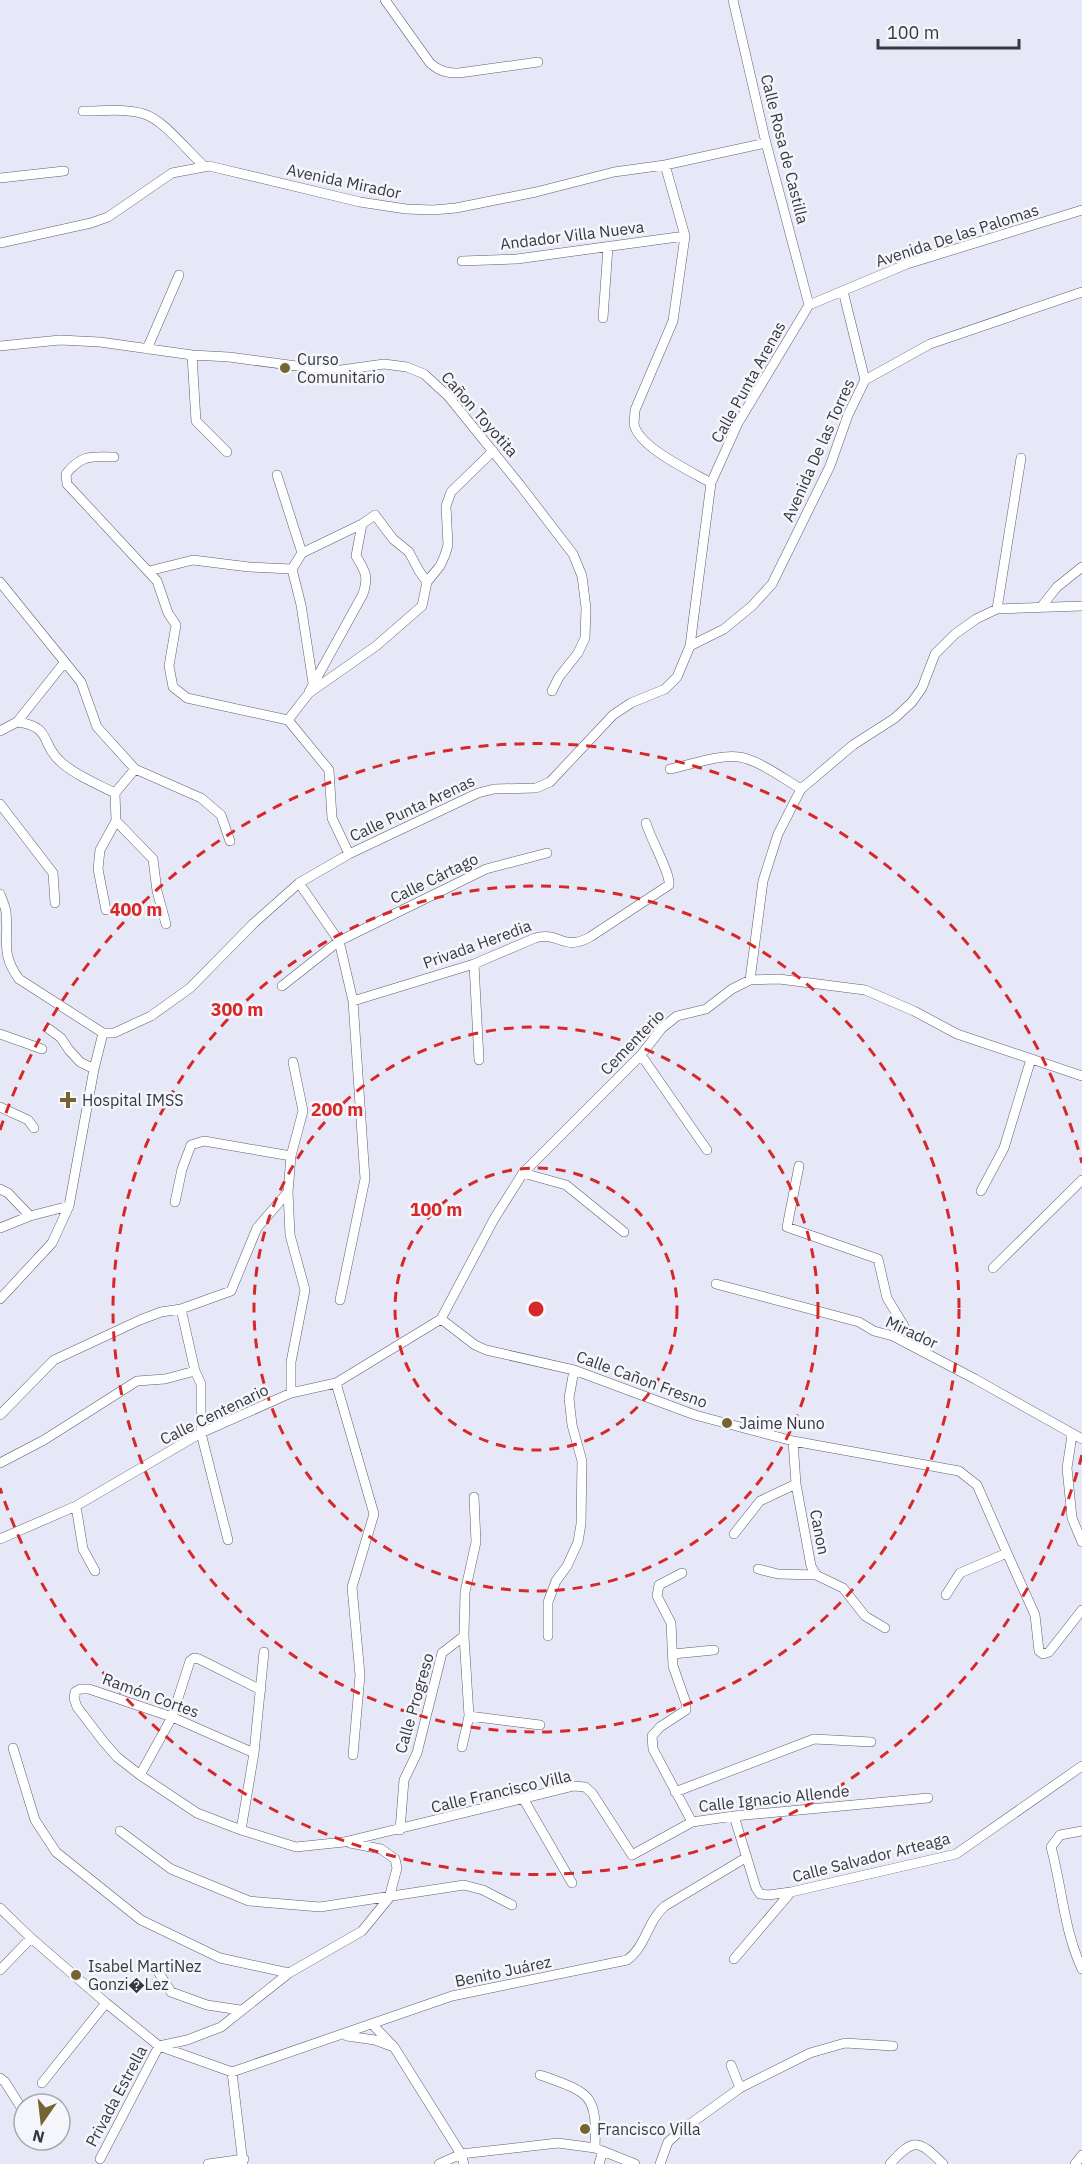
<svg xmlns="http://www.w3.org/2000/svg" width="1082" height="2164" font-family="'IBM Plex Sans',sans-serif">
<rect width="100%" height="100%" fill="#e6e8f8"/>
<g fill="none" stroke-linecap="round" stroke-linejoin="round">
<defs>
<path id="minor" d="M385,0L430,63C439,71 446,73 459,73L538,62
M733,0L766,143L809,305
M83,111C103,111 125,108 144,114C164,120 188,152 204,166
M665,165L685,236L673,321L635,410C635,414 634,420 634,424C638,447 692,472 711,483
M0,178L64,171
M0,243L91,223L108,217L172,173L209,166L360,202L406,209L433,210L456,208L536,192L614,172L665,165L766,143
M462,261L517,259L685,236
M843,291L865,380
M809,305L907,264L1082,210
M603,318L608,247
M0,346L60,340L100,342L192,355L229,357L334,371L384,364L407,367L424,374L448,396L520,485L573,554L582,576L586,608L585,638L578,653L559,677L552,691
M147,349L179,275
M192,355L196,421L227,452
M114,457C91,456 81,455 66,474L67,484L157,581L168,613L176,625L169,666L173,687L187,698L288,720
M277,475L302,553
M292,569L301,605L313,683
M149,571L193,560L249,567L292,569L302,553L362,524L375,515L393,539L409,552L419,571L427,582
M0,582L81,682L97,727L135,769L201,798L221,815L230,841
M1041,607L1057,587L1082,567
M997,609L1021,458
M690,646L724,629L752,606L772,584L830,466L848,415L865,380L930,344L1082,292
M309,692L363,594C369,576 365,571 356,556L362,524
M288,720L309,693L376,646L422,606L427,582L440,566L445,555L448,545L446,506L451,492L493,451
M288,720L329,770L332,818L349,854
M17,722C54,727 39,744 62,763C77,776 97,784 115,793
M0,731L17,722L64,663
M670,769C690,765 720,754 739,757C759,760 784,779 801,789
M0,804L53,873L55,903
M116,821L153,859L157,891L166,924
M299,883L339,941L353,1001L365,1179L340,1300
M0,894C2,899 5,906 6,912C9,941 0,953 19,979L103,1033
M106,910L98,869L100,850L116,821L115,793L135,769
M474,964L479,1060
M750,980L763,881L778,834L801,789L853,745L895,718L912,702L922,688L935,654L955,634L976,619L997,609L1082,606
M282,986L339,941L486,869L547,853
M353,1001L474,964L535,938C560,931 563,952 590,937L669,885C671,874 650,838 646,823
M49,1029L61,1038L69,1050L80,1062L94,1069
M103,1033H114L151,1016L190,988L254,923L299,883L349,854L478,793L494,789L536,788L550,782L613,715L631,703L665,689L677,677L690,646L711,483L738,423L809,305
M0,1034L42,1049
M641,1055L707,1150
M0,1107L28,1120L34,1128
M799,1166L787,1227L878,1259L887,1298L907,1331L926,1351
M523,1173L566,1185L624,1232
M0,1189L8,1193L30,1216
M981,1191L1004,1148L1031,1059
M175,1202L182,1169L191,1145L204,1141L291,1156
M0,1228L30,1216L69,1206
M993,1268L1082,1180
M716,1284L859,1322L874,1331L893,1336L975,1379L1082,1439
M0,1299L52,1243L69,1206L94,1069L103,1033
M181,1309L195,1371L201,1384V1433L228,1540
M441,1319L494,1219L523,1173L641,1055L662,1028L677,1016L706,1009L732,989L750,980L779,979L865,990L914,1011L957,1034L1082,1076
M441,1319L475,1345L486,1350L574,1370L695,1415L793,1441L959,1471L977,1485L1007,1553L1035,1615L1039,1651L1043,1654L1049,1652L1082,1610
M336,1383L374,1514L352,1587L360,1675L353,1755
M291,1393V1362L305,1290L290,1235L288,1192L291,1156L303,1111L293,1062
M0,1415L54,1360L140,1320L161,1312L181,1309L231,1291L257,1228L288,1192
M1072,1435L1067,1468L1072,1518L1082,1542
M793,1441L796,1484L811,1566L816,1575L843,1588L865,1616L885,1628
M0,1463L44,1440L137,1381L165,1379L195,1371
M76,1506L83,1549L95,1571
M734,1534L760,1501L796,1484
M0,1539L76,1506L201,1433L291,1393L336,1383L441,1319
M758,1569L778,1574L816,1575
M682,1573L659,1585L657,1596L671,1623L673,1666L686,1703V1710L660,1727L652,1736L653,1749L692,1822
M946,1595L960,1573L1007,1553
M548,1636V1602L556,1581L567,1566L578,1542L581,1524L582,1461L572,1425L569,1398L574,1370
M673,1654L714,1650
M469,1716L540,1725
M462,1747L469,1716L464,1636L465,1592L476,1542L474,1497
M13,1748L35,1820L56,1852L141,1920L220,1958L289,1973
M254,1753L172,1717L89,1689H80L75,1692L74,1698L77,1707L103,1741L117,1757L140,1775L197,1813L241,1830L296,1847L344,1842L574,1786L585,1787L592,1793L632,1855L692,1822L734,1816L928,1798
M140,1775L172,1717L190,1661L194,1658L199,1659L261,1690
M675,1792L814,1739L871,1742
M524,1800L572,1883
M734,1816L756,1888L760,1894L768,1895L791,1892L956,1854L1082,1766
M241,1830L254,1753L264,1652
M400,1830L404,1780L417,1753L442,1653L464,1636
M120,1831L171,1869L249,1901L320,1907L464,1885L483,1890L512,1905
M1082,1831L1060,1835L1051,1847C1062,1887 1064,1931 1082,1969
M0,1908L31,1938L106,2003L159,2046L232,2072
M734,1959L791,1892
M0,1970L31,1938
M159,1973L171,1992L207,2005L240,2010
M372,2024L394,2047L461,2154L464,2164
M347,2036L375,2040L391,2046
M731,2065L740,2088
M232,2072L452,1996L627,1960C646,1947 647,1921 665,1906L747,1857
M232,2072L243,2164
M540,2075C591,2093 597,2094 595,2148
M0,2078L5,2082L24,2112
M42,2083L106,2003
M100,2159L159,2046L187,2040L221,2027L289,1973L362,1931L389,1898L397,1868L395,1859L381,1849L350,1843
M208,2164L244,2159
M439,2164L461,2154L558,2143L595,2148L635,2164
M599,2164L603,2151
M660,2164L668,2142L679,2132L740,2088L810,2053L845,2043L893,2046
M890,2164C914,2137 919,2140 943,2164
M1075,2164L1082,2155"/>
</defs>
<use href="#minor" stroke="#5e5f6c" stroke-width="10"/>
<use href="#minor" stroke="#fff" stroke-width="9"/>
</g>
<g fill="none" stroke="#d62828" stroke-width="3" stroke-dasharray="10 8">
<circle cx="536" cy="1309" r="141"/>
<circle cx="536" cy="1309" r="282"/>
<circle cx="536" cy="1309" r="423"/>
<path d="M1082 1455A565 565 0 0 1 0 1488M0 1130A565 565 0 0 1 1082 1163"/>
</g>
<g fill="#736431" stroke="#f5f6fc" stroke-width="2">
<circle cx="285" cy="368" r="6"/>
<path d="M65 1091h6v6h6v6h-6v6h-6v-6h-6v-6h6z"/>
<circle cx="727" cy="1423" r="6"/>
<circle cx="76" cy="1975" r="6"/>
<circle cx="585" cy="2129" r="6"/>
</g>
<g text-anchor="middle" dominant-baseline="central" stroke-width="5" stroke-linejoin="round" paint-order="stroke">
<g font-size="16" fill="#38393f" stroke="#f5f6fc">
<text transform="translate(785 149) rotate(76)">Calle Rosa de Castilla</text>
<text transform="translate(344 181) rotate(12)">Avenida Mirador</text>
<text transform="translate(572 235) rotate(-7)">Andador Villa Nueva</text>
<text transform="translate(957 235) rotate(-18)">Avenida De las Palomas</text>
<text transform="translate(748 382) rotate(-61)">Calle Punta Arenas</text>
<text transform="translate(480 414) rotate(49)">Cañon Toyotita</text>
<text transform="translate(818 450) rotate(-66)">Avenida De las Torres</text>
<text transform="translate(412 808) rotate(-25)">Calle Punta Arenas</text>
<text transform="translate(434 878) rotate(-26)">Calle Cártago</text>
<text transform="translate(477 944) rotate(-20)">Privada Heredia</text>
<text transform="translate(632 1042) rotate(-46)">Cementerio</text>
<text transform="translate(912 1332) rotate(25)">Mirador</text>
<text transform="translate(642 1379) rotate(20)">Calle Cañon Fresno</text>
<text transform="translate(214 1414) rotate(-26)">Calle Centenario</text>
<text transform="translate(820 1532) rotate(79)">Canon</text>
<text transform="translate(151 1695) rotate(20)">Ramón Cortes</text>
<text transform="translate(414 1703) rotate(-74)">Calle Progreso</text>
<text transform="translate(501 1791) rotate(-13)">Calle Francisco Villa</text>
<text transform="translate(774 1798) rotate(-6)">Calle Ignacio Allende</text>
<text transform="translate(871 1857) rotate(-14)">Calle Salvador Arteaga</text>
<text transform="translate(503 1971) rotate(-12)">Benito Juárez</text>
<text transform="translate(116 2096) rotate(-62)">Privada Estrella</text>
</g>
<g font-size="16" fill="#38393f" stroke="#f5f6fc" text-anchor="start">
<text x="297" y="359">Curso<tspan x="297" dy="18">Comunitario</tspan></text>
<text x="82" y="1100">Hospital IMSS</text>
<text x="739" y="1423">Jaime Nuno</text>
<text x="88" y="1966">Isabel MartiNez<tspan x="88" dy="18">Gonzi�Lez</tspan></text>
<text x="597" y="2129">Francisco Villa</text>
</g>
</g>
<circle cx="536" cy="1309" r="9" fill="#d62828" stroke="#f5f6fc" stroke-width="3"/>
<g font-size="18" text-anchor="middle" font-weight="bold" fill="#d62828" stroke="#f5f6fc" stroke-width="5" stroke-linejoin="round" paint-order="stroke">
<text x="136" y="916">400 m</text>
<text x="237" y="1016">300 m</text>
<text x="337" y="1116">200 m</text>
<text x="436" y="1216">100 m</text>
</g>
<g transform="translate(42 2122) rotate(194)"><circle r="28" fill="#f5f6fc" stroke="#a9aab0" stroke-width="1.5"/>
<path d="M0-4.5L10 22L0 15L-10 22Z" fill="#736431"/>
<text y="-9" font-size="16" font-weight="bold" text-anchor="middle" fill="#38393f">N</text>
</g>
<path d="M878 39v9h141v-9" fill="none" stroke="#38393f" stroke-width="3"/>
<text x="887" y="39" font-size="18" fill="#38393f" stroke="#f5f6fc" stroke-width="4.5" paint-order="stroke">100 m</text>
</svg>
